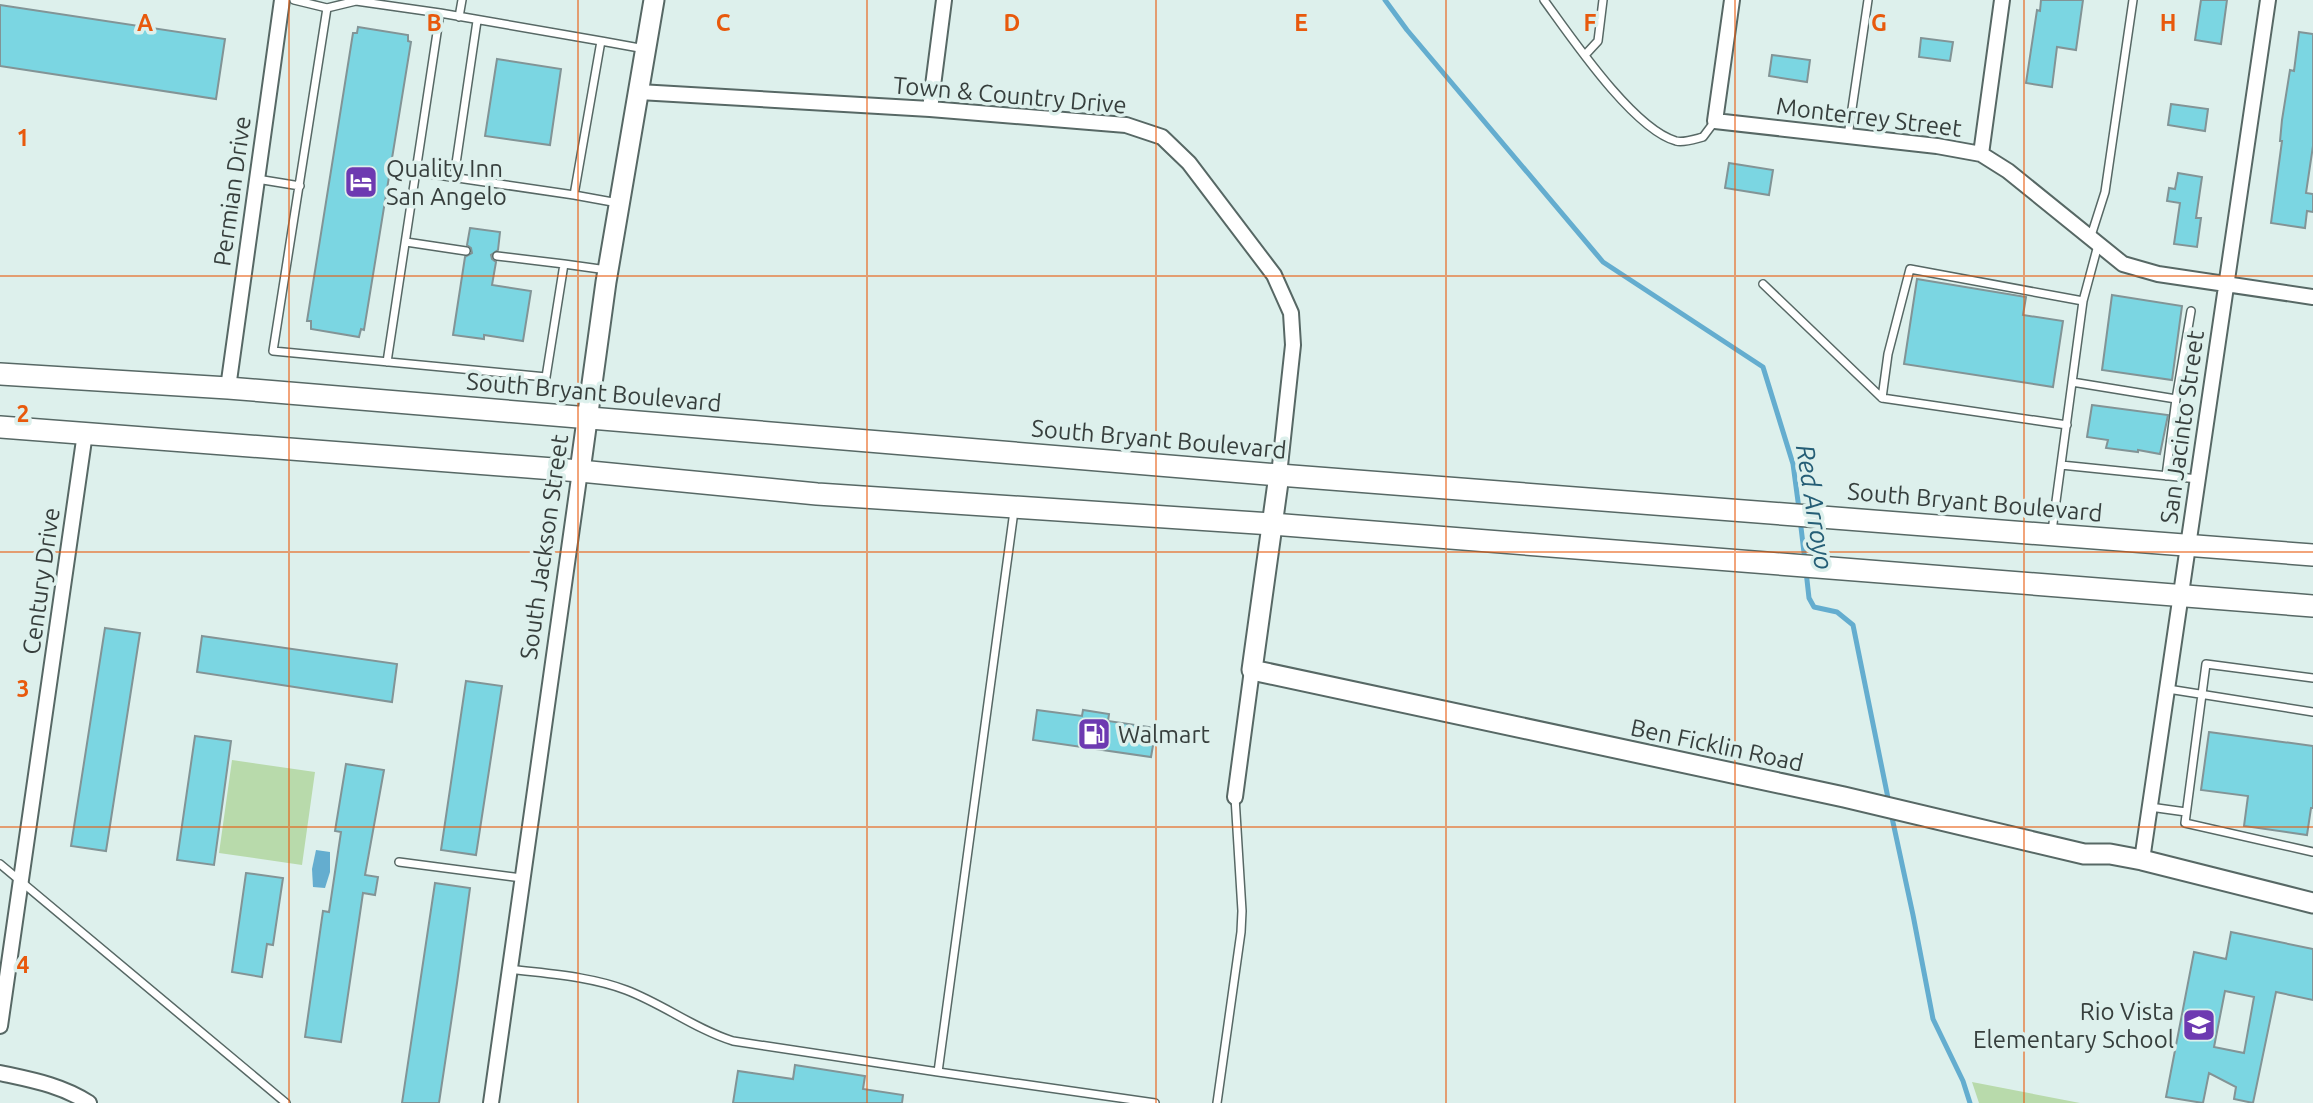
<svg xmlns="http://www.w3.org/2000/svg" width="2313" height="1103" font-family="Ubuntu,sans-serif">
<rect width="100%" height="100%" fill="#ddf0ec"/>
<path fill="#b8daab" d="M232,760L315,772L302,865L219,853Z
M1972,1082L2080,1103H1979Z"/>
<path fill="#64adcf" d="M316,850L330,852V872L325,888L313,887L312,869Z"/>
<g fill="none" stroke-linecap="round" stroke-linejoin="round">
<path stroke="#64adcf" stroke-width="5" d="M1385,0L1407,30L1603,262L1763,367L1793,464L1799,509
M1800,519L1805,561
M1806,571L1809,598L1814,607L1837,612L1853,625L1889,803
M1891,813L1913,915L1933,1019L1963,1081L1970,1103"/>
</g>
<path fill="#7bd6e2" stroke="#829496" stroke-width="2" fill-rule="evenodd" d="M2041,0H2083L2076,50L2057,47L2052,87L2026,83L2037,10L2040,11Z
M2201,0H2227L2221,44L2195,40Z
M0,5L225,39L216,99L0,66Z
M358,27L408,35V41L411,42L364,330L361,329L359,337L311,329V321H307L353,33H357Z
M2299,32L2313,34V146L2306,193L2313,194V212L2307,211L2305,228L2271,223L2282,141H2280L2282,120L2290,70L2294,71Z
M1921,38L1953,42L1950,61L1919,57Z
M1772,55L1810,60L1807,82L1769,76Z
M497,59L561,69L550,145L485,136Z
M2171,104L2208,109L2205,131L2168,125Z
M1729,163L1773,170L1769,195L1725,188Z
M2178,173L2202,177L2196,218H2201L2197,247L2174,244L2180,203L2167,201L2169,188L2175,189Z
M470,228L500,232L498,250L491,255L492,259L496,262L492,285L531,291L523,341L484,335V339L453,335L465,257L472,253L471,248L467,245Z
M1917,279L2026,297L2023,315L2063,321L2053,387L1904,364Z
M2112,295L2182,306L2172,380L2102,370Z
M2092,405L2168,415L2160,454L2138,450V452L2106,448L2108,440L2087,437Z
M105,628L140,633L106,851L71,846Z
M202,636L397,664L392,702L197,672Z
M466,681L502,686L476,855L441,850Z
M1037,710L1082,716L1083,710L1109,714L1108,721L1156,728L1151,757L1033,740Z
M2209,732L2313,746V808H2311L2307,835L2244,826L2248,796L2201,790Z
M195,736L231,741L214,865L177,860Z
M346,764L384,770L365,875L378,877L375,895L363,893L341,1042L305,1037L323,911L329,912L341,832L335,831Z
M246,873L283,878L273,945L267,944L262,977L232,972Z
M435,883L470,888L457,983L439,1103H402Z
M2231,932L2313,949V1000L2276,992L2253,1103L2234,1099L2236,1087L2209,1073L2203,1103L2166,1097L2194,952L2226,959ZM2225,991L2254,997L2244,1053L2214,1047Z
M795,1065L865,1076L863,1089L903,1095L902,1103H733L738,1071L793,1079Z"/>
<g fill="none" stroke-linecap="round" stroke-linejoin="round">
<defs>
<path id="lane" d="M294,0L327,8L273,351L546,377L564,264L607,270
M1544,0C1571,37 1633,129 1676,141C1684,143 1695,139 1703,137L1715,121
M327,8L356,1L440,13L387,362
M459,17L462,0
M601,41L645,49
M1585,55L1598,41L1603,0
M1848,136L1868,0
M417,172L574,195L601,41L440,13
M454,177L477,21
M257,179L300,186
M574,195L618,203
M2090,239L2105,192L2133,0
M406,242L466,251
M497,256L564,264
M1763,284L1882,398
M2072,382L2176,399L2166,476
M2176,399L2191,311
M2067,425L1882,398L1888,354L1910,269L2083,301
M2061,465L2198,479
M1014,511L938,1072L1155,1103
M2052,531L2083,301L2098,245
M2313,678L2206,664L2185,823L2313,852
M2168,689L2313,712
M2150,807L2186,812
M399,862L522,878
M0,864L286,1103
M509,969C548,974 589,976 626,990C663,1004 695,1029 733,1041L938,1072
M1217,1103L1241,932L1242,911L1235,797"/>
<path id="street" d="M1732,0L1715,121L1937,146L1981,154L2008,171L2123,264L2158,274L2313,297
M639,92L930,109L1126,125L1162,137L1189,163L1274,275L1291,313L1293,345L1279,475
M930,109L944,0
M1981,154L2002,0
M228,388L282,0
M1235,797L1252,670
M2142,860L2268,0
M0,1026L85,433
M0,1073C32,1080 61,1085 89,1103
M491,1103L580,471"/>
<path id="secondary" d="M580,471L606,282L654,0
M1279,475L1252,670L1844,797L2084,854H2110L2142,860L2313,903"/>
<path id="primary" d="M0,374L228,388L1279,475L2313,555
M0,427L580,471L817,494L1272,524L2313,606"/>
</defs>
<use href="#lane" stroke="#576865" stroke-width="10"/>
<use href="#street" stroke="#576865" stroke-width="18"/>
<use href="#secondary" stroke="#576865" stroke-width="23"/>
<use href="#primary" stroke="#576865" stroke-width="24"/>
<use href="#lane" stroke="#fff" stroke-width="7"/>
<use href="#street" stroke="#fff" stroke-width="14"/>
<use href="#secondary" stroke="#fff" stroke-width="19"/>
<use href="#primary" stroke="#fff" stroke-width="21"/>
</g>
<path fill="none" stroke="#e8590c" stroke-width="2" stroke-opacity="0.55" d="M289,0V1103M578,0V1103M867,0V1103M1156,0V1103M1446,0V1103M1735,0V1103M2024,0V1103M0,276H2313M0,552H2313M0,827H2313"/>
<defs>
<symbol id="hotel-square" viewBox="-11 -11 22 22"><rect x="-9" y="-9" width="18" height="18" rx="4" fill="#6d3ab1" stroke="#ddf0ec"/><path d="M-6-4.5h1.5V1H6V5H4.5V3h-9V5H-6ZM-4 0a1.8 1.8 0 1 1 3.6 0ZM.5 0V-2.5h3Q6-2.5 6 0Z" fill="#fff"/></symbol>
<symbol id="fuel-square" viewBox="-11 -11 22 22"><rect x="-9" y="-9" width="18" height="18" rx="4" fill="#6d3ab1" stroke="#ddf0ec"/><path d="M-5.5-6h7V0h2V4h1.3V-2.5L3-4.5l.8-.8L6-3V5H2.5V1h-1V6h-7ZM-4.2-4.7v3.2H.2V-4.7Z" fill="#fff"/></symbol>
<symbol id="school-square" viewBox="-11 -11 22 22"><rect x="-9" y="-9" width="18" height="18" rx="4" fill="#6d3ab1" stroke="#ddf0ec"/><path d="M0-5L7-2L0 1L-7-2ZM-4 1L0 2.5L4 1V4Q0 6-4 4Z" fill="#fff"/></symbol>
</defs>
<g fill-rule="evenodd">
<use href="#hotel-square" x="342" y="163" width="38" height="38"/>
<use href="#fuel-square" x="1075" y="715" width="38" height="38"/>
<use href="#school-square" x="2180" y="1006" width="38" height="38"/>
</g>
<g text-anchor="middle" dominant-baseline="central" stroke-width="7" stroke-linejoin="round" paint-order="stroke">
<g font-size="24" fill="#373f3d" stroke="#ddf0ec">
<text transform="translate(1010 95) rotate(5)">Town &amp; Country Drive</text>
<text transform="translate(1869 117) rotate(7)">Monterrey Street</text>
<text transform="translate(232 191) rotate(-82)">Permian Drive</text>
<text transform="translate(594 392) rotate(5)">South Bryant Boulevard</text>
<text transform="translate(2182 427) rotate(-82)">San Jacinto Street</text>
<text transform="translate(1159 439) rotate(5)">South Bryant Boulevard</text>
<text transform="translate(1975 502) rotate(5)">South Bryant Boulevard</text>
<text transform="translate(544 547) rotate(-82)">South Jackson Street</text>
<text transform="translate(41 581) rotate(-82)">Century Drive</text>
<text transform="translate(1717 745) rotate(12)">Ben Ficklin Road</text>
</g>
<g font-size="24" fill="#373f3d" stroke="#ddf0ec" text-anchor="start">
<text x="386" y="168">Quality Inn<tspan x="386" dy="28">San Angelo</tspan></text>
<text x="1118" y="734">Walmart</text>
<text x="2174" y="1011" text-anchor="end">Rio Vista<tspan x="2174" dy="28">Elementary School</tspan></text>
</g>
<g font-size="26" font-style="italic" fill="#255e76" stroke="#ddf0ec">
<text transform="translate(1815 507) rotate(81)">Red Arroyo</text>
</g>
</g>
<g font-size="23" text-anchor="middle" font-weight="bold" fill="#e8590c" stroke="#ddf0ec" stroke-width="7" stroke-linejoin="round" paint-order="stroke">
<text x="145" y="31">A</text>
<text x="434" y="31">B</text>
<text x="723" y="31">C</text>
<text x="1012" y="31">D</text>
<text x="1301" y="31">E</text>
<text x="1590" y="31">F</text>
<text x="1879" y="31">G</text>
<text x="2168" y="31">H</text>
<text x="23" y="146">1</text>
<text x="23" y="422">2</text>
<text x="23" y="697">3</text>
<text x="23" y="973">4</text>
</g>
</svg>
